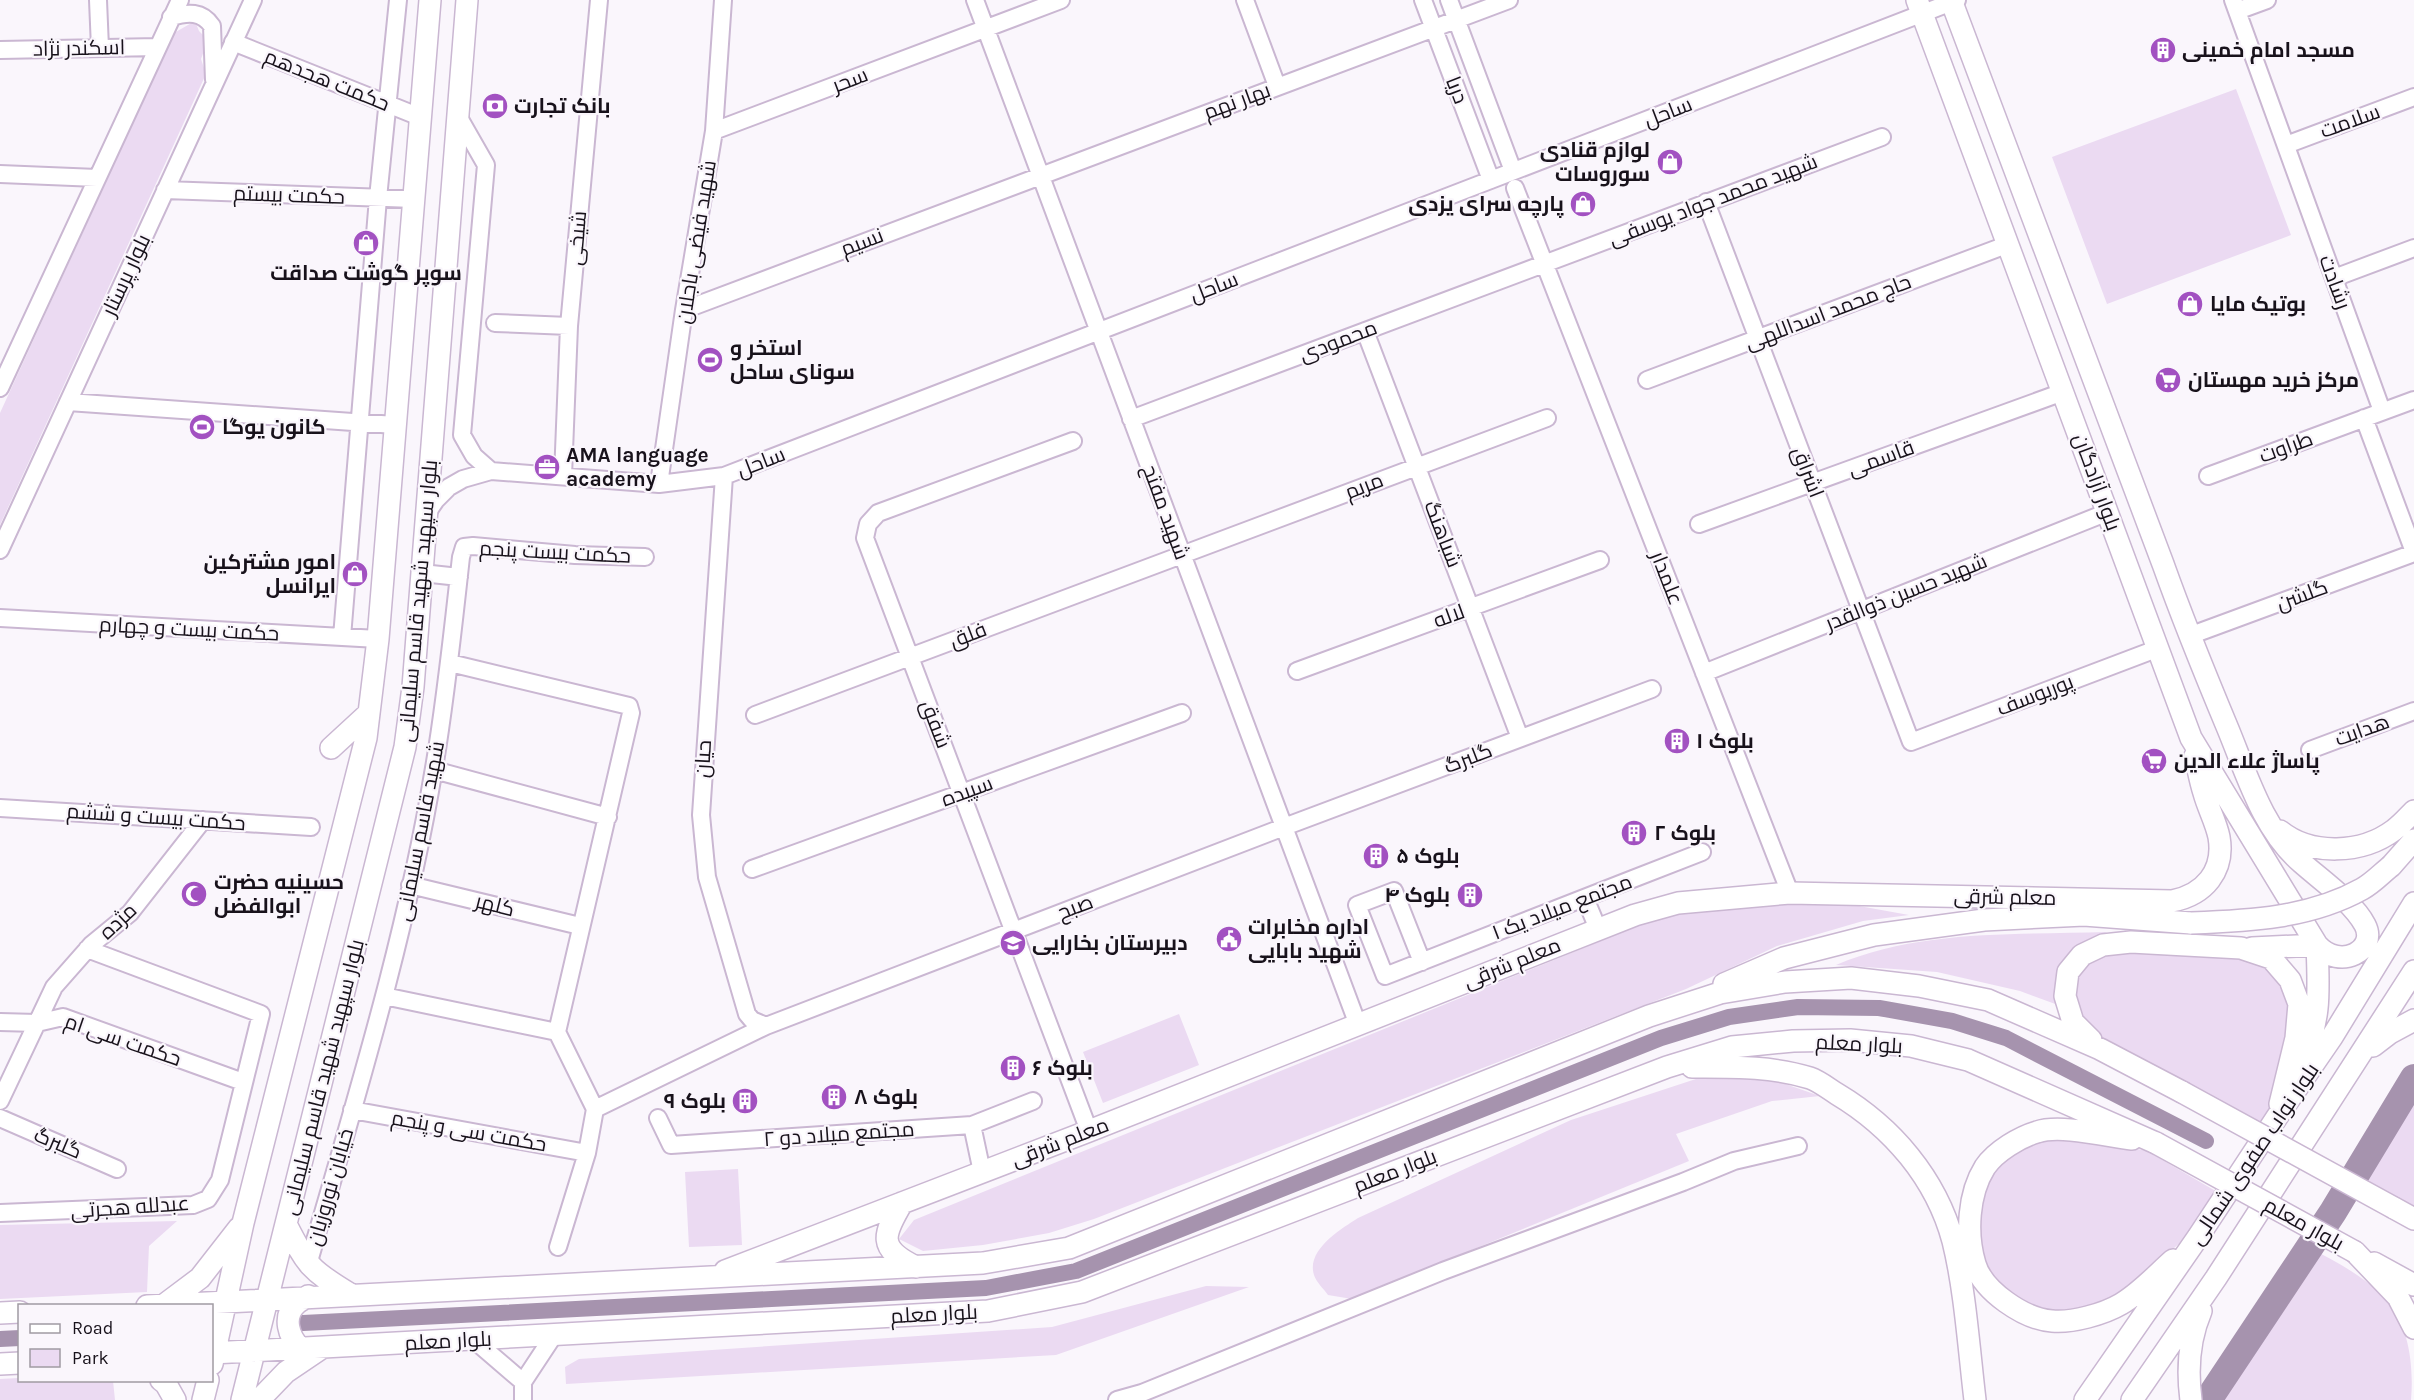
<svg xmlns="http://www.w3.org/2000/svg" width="2414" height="1400" font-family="Karla,Cairo,sans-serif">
<rect width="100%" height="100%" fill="#faf6fc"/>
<path fill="#ebdaf2" d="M195,21L199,31L208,40L201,59L206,74L0,525V413L174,33Z
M2236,89L2291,235L2107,304L2052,157Z
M1793,903L1848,904L1909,915L1863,921L1777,946L1686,989L1094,1219L1049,1233L983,1245L923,1251L899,1239L914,1220L1645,923L1683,913Z
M2107,932L2081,945L2058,1005L2020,991L1937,972L1836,965C1920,929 2018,935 2107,932Z
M2104,951H2240L2270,962L2295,1005L2274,1112L2262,1127L2105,1044L2078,1021L2072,996L2075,976L2083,962Z
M1179,1014L1199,1065L1103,1103L1083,1052Z
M1759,1075L1820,1096L1772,1101L1676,1134L1689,1161L1352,1299L1328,1295C1324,1289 1316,1282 1314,1275C1306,1250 1341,1229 1358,1218L1571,1120L1705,1076Z
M2414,1078V1214L2353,1179Z
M2039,1135H2074L2147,1151L2219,1193L2193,1232L2122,1292L2077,1315L2017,1305L1979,1264L1976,1200L1989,1168Z
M738,1169L742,1245L689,1247L685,1172Z
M177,1221L149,1246L147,1292L0,1299V1225Z
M2309,1248C2334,1260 2363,1276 2383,1296C2409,1322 2414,1365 2411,1400H2208Z
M1206,1286L1249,1287L1056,1355L566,1384L565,1367L579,1359L1052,1327Z
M19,1378L20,1380L113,1381L115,1400H0V1379Z"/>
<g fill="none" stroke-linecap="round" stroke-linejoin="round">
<path stroke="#a693ae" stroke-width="16" d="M303,1323L986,1288L1076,1271L1661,1038L1729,1017L1798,1007L1879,1008L1952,1021L2006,1038L2206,1141
M0,1339L20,1338"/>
<path stroke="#a693ae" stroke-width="28" d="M2208,1400L2333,1212L2414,1078"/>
<defs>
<path id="minor" d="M98,0L100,48
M975,0L1358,1025
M1245,0L1277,86
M1423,0L1491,180
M1449,0L1513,171
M2233,0L2382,411
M2237,11L2267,0
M171,17C188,12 202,11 212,26L214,80
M233,42L420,117
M0,50L158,47
M458,116L486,165L462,435L474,456L491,471
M714,131L1061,0
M2286,145L2414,97
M0,174L97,178
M1515,188L1790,893
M165,190L414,199
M1706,202L1911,742L2159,648
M2334,278L2414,248
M684,310L1509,0
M495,323L569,326
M1365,331L1520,738
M1647,380L2009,244
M0,388L180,0
M68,402L395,425
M2364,418L2414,552
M1131,419L1882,137
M1073,441L878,513L868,524L865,538L1089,1131
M563,476L569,326L599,0
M724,476L701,815L707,877L747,1014L752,1020L766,1026
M2208,476L2414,400
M659,484L684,310L714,131L723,0
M427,513L436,500L449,487L463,479L491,471L659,484L724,476L1957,0
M1699,524L2063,392
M0,550L253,0
M422,573L459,577
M0,618L378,639
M2189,636L2414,553
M342,637L378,198L398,0
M450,663L629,706L631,713L557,1032L595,1109L766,1026L1284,827L1652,689
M1297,671L1600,560
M1704,673L2108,512
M755,715L1547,418
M2310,750L2414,711
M434,770L608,817
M0,808L311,827
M752,869L1182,713
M410,885L580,926
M1585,898L1598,929
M1422,962L1394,891L1357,905L1385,976C1490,935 1596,893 1702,852
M384,996L557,1032
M0,1022L37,1023L63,1017L243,1082
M0,1101L54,987L91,945L130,913L203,820
M352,1110L587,1153
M0,1118L117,1169
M658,1118L671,1145L972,1125L1033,1101
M972,1125L982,1172
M0,1213L193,1205L208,1199L220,1180L261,1014L87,949
M558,1247L587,1153L595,1109
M308,1265C355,1101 406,937 434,768C446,698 453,628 461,557L464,547L473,546L575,555L645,557
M474,1340L523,1382
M523,1400V1382L554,1335
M1117,1400L1142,1393L1443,1271L1683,1182L1734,1161L1798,1146"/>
<path id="major" d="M1917,0L2191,738L2317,945C2340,971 2378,950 2365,925C2353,902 2321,880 2302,863C2263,830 2247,775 2228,729C2205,674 2183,620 2163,564C2092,376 2021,188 1951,0
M331,748L369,713
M2280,831C2311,856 2362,854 2394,830C2401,825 2408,817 2414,811
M2391,866L2414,840
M2252,948L2317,945
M1724,984L1784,958L1874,935L1984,920L2084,915L2191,923
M2091,1040L2073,1022L2065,996L2068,972L2082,955L2103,945L2131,942L2241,948L2271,958L2290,980L2299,1004L2296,1038L2280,1104
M2373,1046L2390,1033L2414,1020
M1692,1067C1731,1067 1772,1066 1810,1078C1819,1081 1829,1089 1837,1094C1892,1127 1936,1178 1953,1241C1965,1289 1969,1350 1975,1400
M2300,1067C2321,1021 2319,994 2317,945
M2132,1139C2107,1136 2060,1124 2037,1132C2020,1137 1996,1151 1985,1167C1968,1194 1966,1234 1975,1264C1983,1291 2024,1319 2052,1321C2072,1323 2104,1314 2121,1304C2140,1293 2157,1274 2173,1260
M902,1203C883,1235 877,1248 916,1267
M2394,1208L2414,1219
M286,1224C307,1266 310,1270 350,1294
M2355,1252L2398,1297L2414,1328
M2374,1263L2414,1285
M725,1271L1089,1131L1635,915L1678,903L1790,893L2172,901C2204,895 2225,871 2219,837C2216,822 2208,808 2204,793C2200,781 2198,768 2195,756
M164,1305L200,1278L239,1228
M147,1306L983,1263L1069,1248L1649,1016L1720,993L1785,982L1851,978L1919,986L1988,1000L2100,1049L2182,1092
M0,1313L20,1312
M300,1348C289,1337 282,1317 296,1304C299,1301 304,1299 308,1296
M212,1353L988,1311L1082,1292L1667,1067L1732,1047L1793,1041L1850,1040L1911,1046L1968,1060L2156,1143
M0,1364L20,1363
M212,1364L243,1223L366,738L378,639L430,0
M161,1380L166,1384L175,1400
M203,1400L208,1380
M242,1400L405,747L413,687L467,0
M259,1400L286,1372L323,1347
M2085,1400L2198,1237L2277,1117L2332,1037L2414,903
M2132,1400L2216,1278L2414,971
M2191,1400C2187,1370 2189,1339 2201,1311"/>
</defs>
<use href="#minor" stroke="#cab7d2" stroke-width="20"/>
<use href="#major" stroke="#cab7d2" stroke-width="24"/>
<use href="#minor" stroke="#fff" stroke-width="16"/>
<use href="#major" stroke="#fff" stroke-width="21"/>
<defs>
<path id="major-bridge" d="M2191,923C2249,921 2310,918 2362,889C2373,883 2382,873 2391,866
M2182,1092L2394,1208
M2156,1143L2355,1252"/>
</defs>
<use href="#major-bridge" stroke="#cab7d2" stroke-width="24" stroke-linecap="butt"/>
<use href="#major-bridge" stroke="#fff" stroke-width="21"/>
</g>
<defs>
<symbol id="building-disc" viewBox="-11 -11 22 22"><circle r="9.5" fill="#a251c1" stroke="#faf6fc"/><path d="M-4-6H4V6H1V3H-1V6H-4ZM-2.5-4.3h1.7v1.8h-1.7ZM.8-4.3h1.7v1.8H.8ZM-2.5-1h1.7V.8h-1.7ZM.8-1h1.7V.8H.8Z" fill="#fff"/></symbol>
<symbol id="bank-disc" viewBox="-11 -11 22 22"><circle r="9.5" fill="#a251c1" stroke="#faf6fc"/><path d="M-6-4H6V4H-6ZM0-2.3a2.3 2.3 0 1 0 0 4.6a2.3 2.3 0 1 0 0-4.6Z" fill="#fff"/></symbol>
<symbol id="shop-disc" viewBox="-11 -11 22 22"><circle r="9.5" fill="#a251c1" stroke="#faf6fc"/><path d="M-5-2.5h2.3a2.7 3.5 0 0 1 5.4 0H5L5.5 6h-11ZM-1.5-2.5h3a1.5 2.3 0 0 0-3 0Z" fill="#fff"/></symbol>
<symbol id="stadium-disc" viewBox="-11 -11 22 22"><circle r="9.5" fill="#a251c1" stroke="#faf6fc"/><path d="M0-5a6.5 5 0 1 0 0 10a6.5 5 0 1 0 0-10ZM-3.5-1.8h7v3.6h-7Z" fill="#fff"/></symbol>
<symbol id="supermarket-disc" viewBox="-11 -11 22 22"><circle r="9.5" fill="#a251c1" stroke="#faf6fc"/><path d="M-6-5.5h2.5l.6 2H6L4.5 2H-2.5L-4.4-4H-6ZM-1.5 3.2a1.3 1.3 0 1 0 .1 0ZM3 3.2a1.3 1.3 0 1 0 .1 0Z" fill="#fff"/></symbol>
<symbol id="office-disc" viewBox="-11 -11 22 22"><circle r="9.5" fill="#a251c1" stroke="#faf6fc"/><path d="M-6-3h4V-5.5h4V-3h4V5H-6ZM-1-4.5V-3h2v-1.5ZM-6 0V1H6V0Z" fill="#fff"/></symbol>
<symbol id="mosque-disc" viewBox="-11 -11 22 22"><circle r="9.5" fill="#a251c1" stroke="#faf6fc"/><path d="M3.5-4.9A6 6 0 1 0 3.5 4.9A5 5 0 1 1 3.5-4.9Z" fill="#fff"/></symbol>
<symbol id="civic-disc" viewBox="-11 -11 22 22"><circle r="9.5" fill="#a251c1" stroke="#faf6fc"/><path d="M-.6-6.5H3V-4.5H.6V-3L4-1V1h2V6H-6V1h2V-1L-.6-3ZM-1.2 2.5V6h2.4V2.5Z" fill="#fff"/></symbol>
<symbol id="school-disc" viewBox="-11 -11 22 22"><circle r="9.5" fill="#a251c1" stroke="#faf6fc"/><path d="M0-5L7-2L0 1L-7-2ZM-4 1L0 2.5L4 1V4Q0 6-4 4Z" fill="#fff"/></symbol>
</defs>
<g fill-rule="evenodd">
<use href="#building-disc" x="2148" y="35" width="30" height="30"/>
<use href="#bank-disc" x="480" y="91" width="30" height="30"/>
<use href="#shop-disc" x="1655" y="147" width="30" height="30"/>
<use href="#shop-disc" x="1568" y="189" width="30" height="30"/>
<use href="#shop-disc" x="351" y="228" width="30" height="30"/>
<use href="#shop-disc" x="2175" y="289" width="30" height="30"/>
<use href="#stadium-disc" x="695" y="345" width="30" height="30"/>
<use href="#supermarket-disc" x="2153" y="365" width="30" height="30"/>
<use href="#stadium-disc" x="187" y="412" width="30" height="30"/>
<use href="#office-disc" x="532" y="452" width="30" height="30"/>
<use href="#shop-disc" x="340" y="559" width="30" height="30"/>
<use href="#building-disc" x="1662" y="726" width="30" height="30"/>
<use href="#supermarket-disc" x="2139" y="746" width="30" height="30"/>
<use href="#building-disc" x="1619" y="818" width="30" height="30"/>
<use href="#building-disc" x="1361" y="841" width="30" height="30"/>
<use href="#mosque-disc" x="179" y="879" width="30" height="30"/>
<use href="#building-disc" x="1455" y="880" width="30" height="30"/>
<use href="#civic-disc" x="1214" y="924" width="30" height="30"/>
<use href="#school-disc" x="998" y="928" width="30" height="30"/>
<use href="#building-disc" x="998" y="1053" width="30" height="30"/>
<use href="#building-disc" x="819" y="1082" width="30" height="30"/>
<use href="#building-disc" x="730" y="1086" width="30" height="30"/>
</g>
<g text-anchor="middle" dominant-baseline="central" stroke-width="4.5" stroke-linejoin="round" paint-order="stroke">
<g font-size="21" fill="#18121b" stroke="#faf6fc">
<text transform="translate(79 48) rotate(-1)">اسکندر نژاد</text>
<text transform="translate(327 80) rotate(22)">حکمت هجدهم</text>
<text transform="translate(850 80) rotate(-21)">سحر</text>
<text transform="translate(1457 90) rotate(69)">دریا</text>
<text transform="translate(1237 101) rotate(-20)">بهار نهم</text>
<text transform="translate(1668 112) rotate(-21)">ساحل</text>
<text transform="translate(2350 121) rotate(-20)">سلامت</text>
<text transform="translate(289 195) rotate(2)">حکمت بیستم</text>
<text transform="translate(1713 200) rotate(-21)">شهید محمد جواد یوسفی</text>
<text transform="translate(577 238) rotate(-85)">شیخی</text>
<text transform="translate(696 242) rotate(-81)">شهید فیضی باجلان</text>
<text transform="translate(862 242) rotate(-21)">نسیم</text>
<text transform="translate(126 275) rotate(-65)">بلوار پرستار</text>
<text transform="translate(2335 282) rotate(70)">رشادت</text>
<text transform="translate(1214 287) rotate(-21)">ساحل</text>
<text transform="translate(1828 312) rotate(-21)">حاج محمد اسداللهی</text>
<text transform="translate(1338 341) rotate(-21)">محمودی</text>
<text transform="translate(2286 447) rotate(-20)">طراوت</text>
<text transform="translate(1881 458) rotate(-20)">قاسمی</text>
<text transform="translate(761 462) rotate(-21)">ساحل</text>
<text transform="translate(1808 472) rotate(69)">اشراق</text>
<text transform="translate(2097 482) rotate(70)">بلوار آزادگان</text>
<text transform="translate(1364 486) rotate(-21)">مریم</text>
<text transform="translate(1166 512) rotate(70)">شهید مفتح</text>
<text transform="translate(1443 534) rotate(69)">شباهنگ</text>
<text transform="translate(555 552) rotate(3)">حکمت بیست پنجم</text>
<text transform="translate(1667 578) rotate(69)">علمدار</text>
<text transform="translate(1906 592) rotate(-22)">شهید حسین ذوالقدر</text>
<text transform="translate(2302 595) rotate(-20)">گلشن</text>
<text transform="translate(418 601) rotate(-85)">بلوار سپهبد شهید قاسم سلیمانی</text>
<text transform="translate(1449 616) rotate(-20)">لاله</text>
<text transform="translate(189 629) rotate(3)">حکمت بیست و چهارم</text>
<text transform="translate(968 635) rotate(-21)">فلق</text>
<text transform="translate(2035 695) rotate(-21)">پوریوسف</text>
<text transform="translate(936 724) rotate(69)">شفق</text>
<text transform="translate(2362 730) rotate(-20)">هدایت</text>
<text transform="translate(1468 758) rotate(-21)">گلبرگ</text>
<text transform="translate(703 759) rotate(-87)">حیان</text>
<text transform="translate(967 791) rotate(-20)">سپیده</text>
<text transform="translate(156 817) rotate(4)">حکمت بیست و ششم</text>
<text transform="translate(420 831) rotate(-79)">شهید قاسم سلیمانی</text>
<text transform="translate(2005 897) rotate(1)">معلم شرقی</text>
<text transform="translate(495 905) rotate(14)">کلهر</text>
<text transform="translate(1075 907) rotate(-21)">صبح</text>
<text transform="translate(1562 907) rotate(-21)">مجتمع میلاد یک ۱</text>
<text transform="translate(118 921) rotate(-43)">مژده</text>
<text transform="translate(1512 963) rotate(-22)">معلم شرقی</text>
<text transform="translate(123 1040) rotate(19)">حکمت سی ام</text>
<text transform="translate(1859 1044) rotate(3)">بلوار معلم</text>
<text transform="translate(323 1077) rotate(-76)">بلوار سپهبد شهید قاسم سلیمانی</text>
<text transform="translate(469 1131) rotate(10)">حکمت سی و پنجم</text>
<text transform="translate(839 1134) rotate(-4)">مجتمع میلاد دو ۲</text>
<text transform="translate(1060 1142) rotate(-21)">معلم شرقی</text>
<text transform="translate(58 1143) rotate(23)">گلبرگ</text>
<text transform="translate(2254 1154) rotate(-56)">بلوار نواب صفوی شمالی</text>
<text transform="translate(1395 1171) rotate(-21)">بلوار معلم</text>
<text transform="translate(330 1187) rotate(-74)">خیابان نوروزیان</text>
<text transform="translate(130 1207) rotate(-4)">عبدلله هجرتی</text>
<text transform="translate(2304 1224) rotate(29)">بلوار معلم</text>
<text transform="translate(934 1314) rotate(-3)">بلوار معلم</text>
<text transform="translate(448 1341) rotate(-3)">بلوار معلم</text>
</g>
<g font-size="21" font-weight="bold" fill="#18121b" stroke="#faf6fc" text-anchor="start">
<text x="2182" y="50">مسجد امام خمینی</text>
<text x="514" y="106">بانک تجارت</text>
<text x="1650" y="150" text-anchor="end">لوازم قنادی<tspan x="1650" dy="24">سوروسات</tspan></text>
<text x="1564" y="204" text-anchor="end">پارچه سرای یزدی</text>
<text x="366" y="273" text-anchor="middle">سوپر گوشت صداقت</text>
<text x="2210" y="304">بوتیک مایا</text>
<text x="730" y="348">استخر و<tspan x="730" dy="24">سونای ساحل</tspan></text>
<text x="2188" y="380">مرکز خرید مهستان</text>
<text x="222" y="427">کانون یوگا</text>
<text x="566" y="455">AMA language<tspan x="566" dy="24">academy</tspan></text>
<text x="336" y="562" text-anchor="end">امور مشترکین<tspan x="336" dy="24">ایرانسل</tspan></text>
<text x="1696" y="741">بلوک ۱</text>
<text x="2174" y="761">پاساژ علاء الدین</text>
<text x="1654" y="833">بلوک ۲</text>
<text x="1396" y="856">بلوک ۵</text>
<text x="214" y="882">حسینیه حضرت<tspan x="214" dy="24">ابوالفضل</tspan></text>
<text x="1450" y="895" text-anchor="end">بلوک ۴</text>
<text x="1248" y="927">اداره مخابرات<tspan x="1248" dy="24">شهید بابایی</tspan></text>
<text x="1032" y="943">دبیرستان بخارایی</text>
<text x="1032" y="1068">بلوک ۶</text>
<text x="854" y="1097">بلوک ۸</text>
<text x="726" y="1101" text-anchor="end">بلوک ۹</text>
</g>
</g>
<rect x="18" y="1304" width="195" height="78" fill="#faf6fc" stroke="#a09ba2" stroke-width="1.5"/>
<rect x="30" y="1324" width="30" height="9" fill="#ffffff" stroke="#a09ba2" stroke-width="1.5"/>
<text x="72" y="1334" font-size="18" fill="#18121b">Road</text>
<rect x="30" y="1349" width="30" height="18" fill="#ebdaf2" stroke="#a09ba2" stroke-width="1.5"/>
<text x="72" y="1364" font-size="18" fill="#18121b">Park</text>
</svg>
